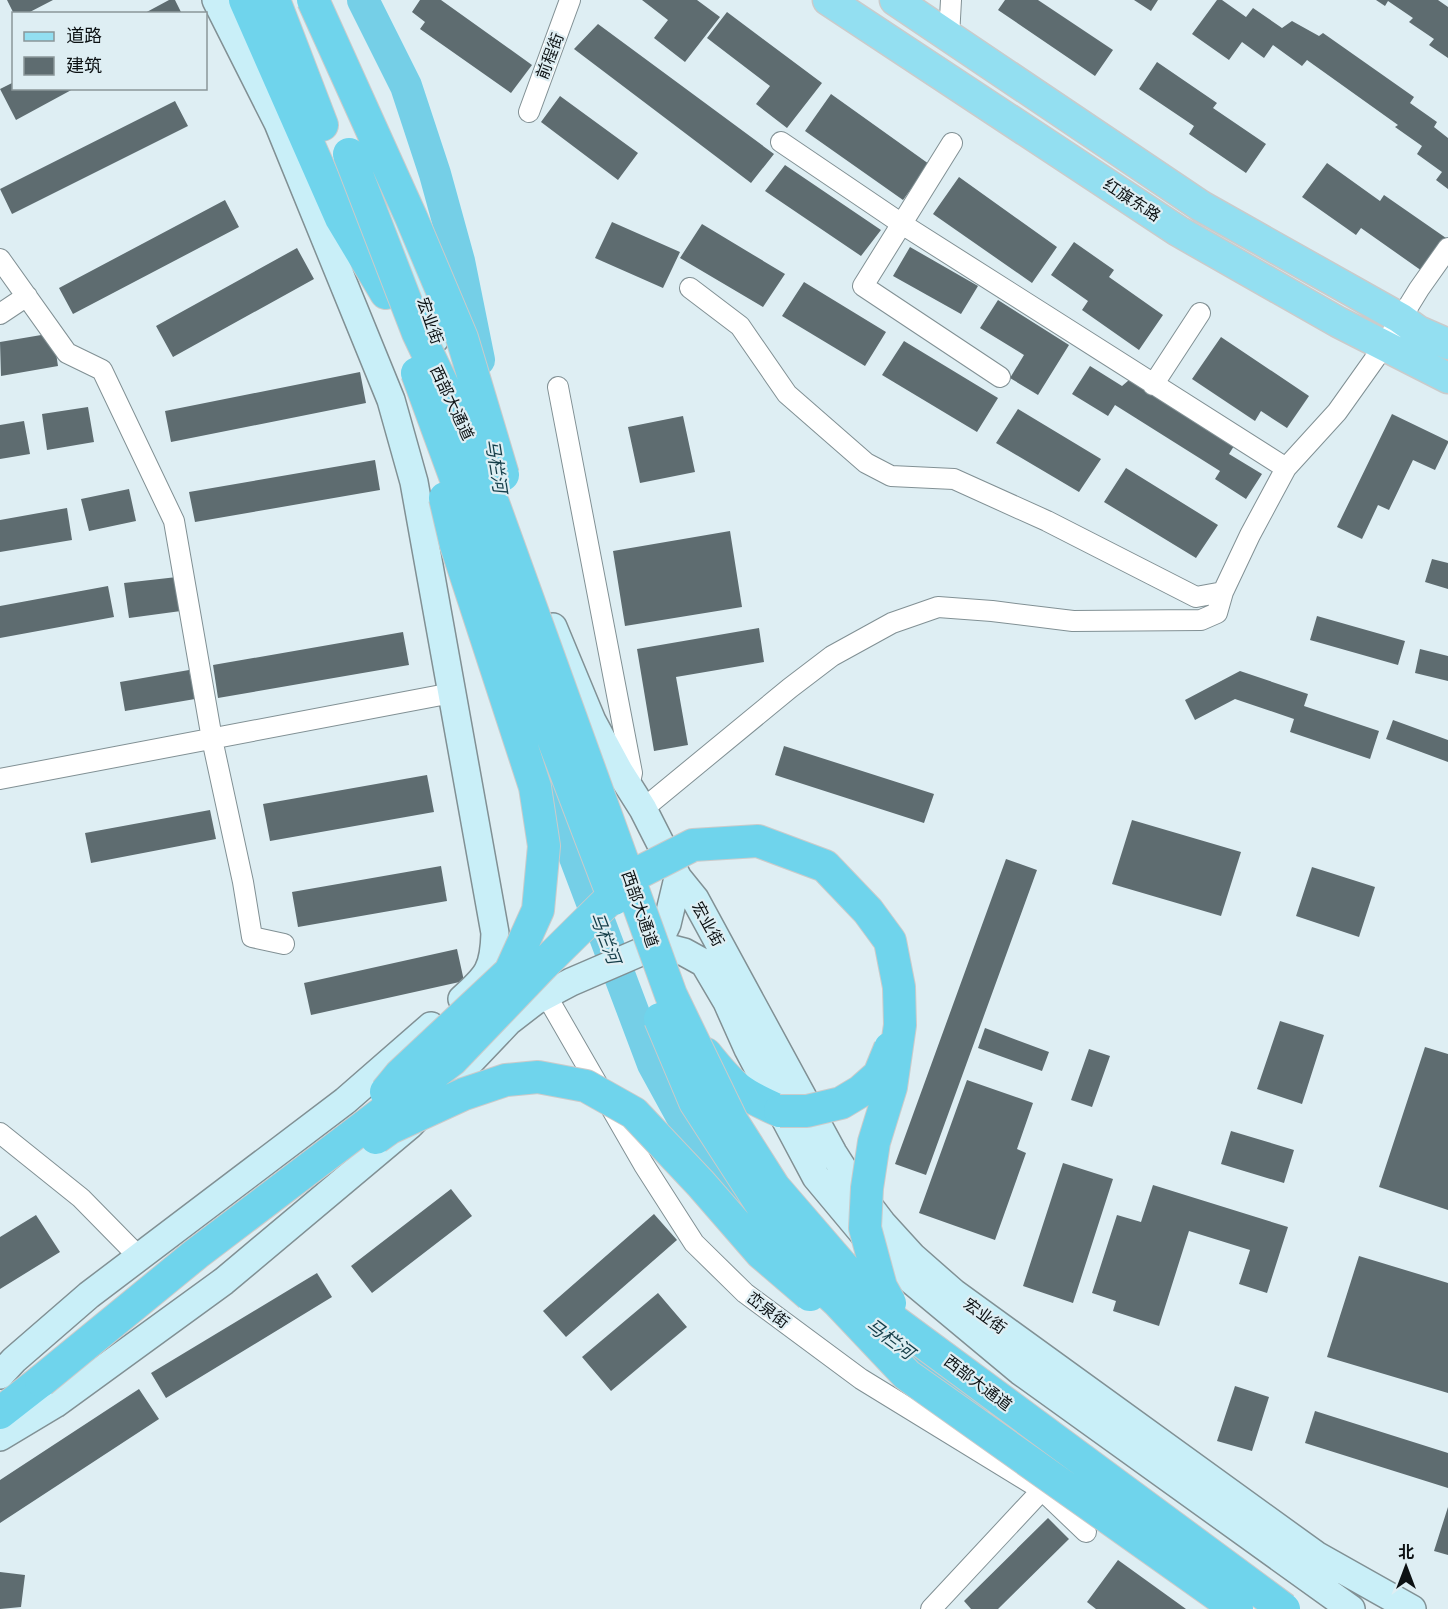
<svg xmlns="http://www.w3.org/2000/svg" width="1448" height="1609" font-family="Helvetica,'Noto Sans SC',sans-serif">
<rect width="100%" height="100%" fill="#deeef3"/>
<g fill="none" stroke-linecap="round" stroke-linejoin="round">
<path stroke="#75cfe7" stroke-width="32" d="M363,0L406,86L435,174L459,261L479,360
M551,760L568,839L653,1064L716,1179L740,1208
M873,1327L890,1341L977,1400"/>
</g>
<path fill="#5e6c70" d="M7,0H53L26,14H14Z
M169,0H175L182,14H143Z
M420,0H441L532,65L511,93L420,29L425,22L412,12Z
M642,0H697L720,17L685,62L654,38L668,20Z
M1005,0H1038L1113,50L1095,76L998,10Z
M1134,0H1158L1151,11Z
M1217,0H1222L1246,17L1253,8L1282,28L1292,21L1319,36L1323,33L1414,97L1410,103L1437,122L1434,127L1448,138V189L1436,180L1442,172L1417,154L1422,146L1395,127L1398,125L1307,60L1302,66L1273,45L1264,58L1242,42L1229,60L1192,34Z
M1376,0H1438L1448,7V58L1429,45L1434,39L1409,22L1413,18L1388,1L1385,6Z
M727,12L822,83L787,128L756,104L770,86L707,38Z
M598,24L774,154L751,183L574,49Z
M1157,62L1217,103L1213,108L1266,144L1246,173L1189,134L1194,126L1139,89Z
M14,82V88H75L16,120L0,89Z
M831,94L929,164L903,200L805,131Z
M560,96L638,153L618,180L541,122Z
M175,101L188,126L12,214L0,189Z
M1327,163L1380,201L1384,195L1446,238L1422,271L1361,228L1356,235L1302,197Z
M785,165L881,230L861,256L765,191Z
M959,177L1057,247L1032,283L933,214Z
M225,200L239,227L73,314L59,288Z
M612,222L680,252L663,288L595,258Z
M702,224L785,274L763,307L680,258Z
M1074,242L1114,270L1109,277L1163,315L1139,350L1082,310L1088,301L1051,275Z
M910,247L978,286L961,314L893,276Z
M297,248L314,279L173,357L156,326Z
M804,282L886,332L865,366L782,316Z
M998,300L1069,345L1038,395L1010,378L1024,355L980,328Z
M53,333L58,366L1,376L0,342Z
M1221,337L1309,396L1287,428L1261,411L1255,421L1192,379Z
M904,341L998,398L977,432L882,375Z
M1090,366L1122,386L1129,380L1234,446L1229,454L1262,474L1246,499L1215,479L1220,471L1115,405L1108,416L1072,394Z
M360,372L366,403L171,442L165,411Z
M88,407L94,442L47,450L42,414Z
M1018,409L1101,459L1079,492L996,443Z
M1392,414L1448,441V443L1435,470L1413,460L1389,510L1378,505L1362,539L1337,527Z
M683,416L695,472L640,483L628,427Z
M24,421L30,454L0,459V425Z
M375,460L380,490L195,522L189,492Z
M1126,468L1218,525L1196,558L1104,502Z
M129,489L136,521L89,531L81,499Z
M67,508L72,540L0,552V520Z
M730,531L742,607L625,626L613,551Z
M1432,559L1448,563V589L1425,582Z
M177,577L181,611L129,618L124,583Z
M108,586L114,617L0,638V606Z
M1317,616L1405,641L1398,665L1310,640Z
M759,628L764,662L676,677L688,745L654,751L637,649Z
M403,632L409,665L218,698L213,665Z
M1420,649L1448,656V681L1415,673Z
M189,670L195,699L125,711L120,682Z
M1240,671L1308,694L1304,706L1379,731L1370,759L1290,732L1294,719L1235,699L1195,720L1185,700Z
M1393,720L1448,740V762L1386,739Z
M784,746L934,794L924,823L775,775Z
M427,775L434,812L270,841L263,804Z
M210,810L216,839L91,863L85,833Z
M1132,820L1241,852L1221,916L1112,884Z
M1006,859L1037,870L926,1175L895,1164Z
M441,866L447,901L298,927L292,892Z
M1312,867L1375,887L1359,937L1296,916Z
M457,949L464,981L311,1015L304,983Z
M1280,1021L1324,1035L1302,1104L1257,1089Z
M985,1028L1049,1052L1042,1071L978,1048Z
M1425,1047L1448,1054V1210L1379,1187Z
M1089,1049L1110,1056L1092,1107L1071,1100Z
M967,1080L1033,1103L1017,1149L1026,1153L995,1240L919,1213Z
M1231,1131L1294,1150L1284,1183L1221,1164Z
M1063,1163L1113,1179L1073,1303L1023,1286Z
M1153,1185L1288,1227L1267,1293L1239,1284L1250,1250L1189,1231L1159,1326L1113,1311L1116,1301L1092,1293L1117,1215L1141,1222Z
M451,1189L472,1216L372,1293L351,1266Z
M654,1214L677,1240L566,1337L543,1311Z
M36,1215L60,1252L0,1289V1237Z
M1359,1256L1448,1283V1393L1327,1357Z
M317,1273L332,1297L166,1398L151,1373Z
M658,1293L687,1327L611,1391L582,1357Z
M1235,1386L1269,1397L1252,1451L1217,1441Z
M139,1389L159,1419L0,1523V1480Z
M1315,1411L1448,1453V1488L1305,1443Z
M1448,1507V1555L1434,1551Z
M1048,1518L1069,1539L998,1609H971L964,1601Z
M1118,1560L1186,1609H1096L1087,1602Z
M0,1572L25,1575L21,1607L0,1609Z"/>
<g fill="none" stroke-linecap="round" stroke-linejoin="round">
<defs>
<path id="minor" d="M949,37L951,0
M529,112L570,0
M781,142L902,224L1286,468
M952,143L863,286L1000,377
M0,259L67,353L102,370L174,521L212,739L243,882L252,937L284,944
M690,288L740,326L787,394L866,463L891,476L954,479L1047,521L1196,597L1223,592
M0,314L27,296
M1153,385L1200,313
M558,387L632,773L629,787
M0,779L452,693
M643,809L790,688L832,656L892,623L938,607L992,611L1073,621L1201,620L1217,613L1223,592L1250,535L1286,468L1337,412L1384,346L1419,289L1448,248
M546,995L644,1165L694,1243L745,1293L861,1379L1042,1490L1086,1532
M0,1133L81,1198L139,1257
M931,1609L1042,1490"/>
<path id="secondary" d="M216,0L278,123L391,400L414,482L495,933C494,969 488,976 462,999
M385,190L435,339
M553,627L592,721L619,771L643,809L678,878L695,899L833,1153L856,1189L882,1223L913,1257L954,1293L1316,1555L1412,1609
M657,945L667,924L678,878
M0,1375L14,1360L89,1295L345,1101L431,1026
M0,1437L55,1404L224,1281L410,1125L509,1021L535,1001L571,982L657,945L684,952L704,963L727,1002L748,1049L816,1177L882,1256L1020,1371L1351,1609"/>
<path id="primary" d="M828,0L1178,231L1338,322L1448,378
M895,0L1201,206L1400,318L1418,331L1448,344"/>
<path id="trunk" d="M245,0L341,218L386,293
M274,0L322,125
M706,1054C733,1088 741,1094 780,1111
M0,1413L41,1381"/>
</defs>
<use href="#minor" stroke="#819094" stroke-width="22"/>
<use href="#secondary" stroke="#819094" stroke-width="30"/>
<use href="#primary" stroke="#cacbcb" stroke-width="33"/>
<use href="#trunk" stroke="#cacbcb" stroke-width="34"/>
<use href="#minor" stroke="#fff" stroke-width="20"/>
<use href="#secondary" stroke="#c9eff8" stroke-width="27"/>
<use href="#primary" stroke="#93dff1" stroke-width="30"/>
<use href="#trunk" stroke="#6fd4ec" stroke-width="32"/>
<defs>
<path id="trunk-bridge" d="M313,0L411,217L462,338L503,475
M349,154L418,333L475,453L671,995L732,1121L774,1187L882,1312L1284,1609
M417,373L510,626L614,899
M660,1019L695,1102L779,1232L813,1279L838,1302L907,1375L1237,1609
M386,1092L400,1075L510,972L538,910L544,846L535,787L456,545L445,498
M780,1111H807L841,1103L861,1091L879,1075L890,1048
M376,1138L390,1128L464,1094L506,1080L538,1077L586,1086L634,1113L701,1184L761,1253L810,1295
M41,1381L196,1254L452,1060L543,965L634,875L693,845L758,841L825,866L868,911L890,941L899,987L900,1025L891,1087L874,1142L867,1188L865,1228L881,1287L890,1303"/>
</defs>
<use href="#trunk-bridge" stroke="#cacbcb" stroke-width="34" stroke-linecap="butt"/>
<use href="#trunk-bridge" stroke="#6fd4ec" stroke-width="32"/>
</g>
<g text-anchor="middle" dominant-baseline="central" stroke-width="4.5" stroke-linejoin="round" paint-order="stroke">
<g font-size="16" fill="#0c1113" stroke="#deeef3">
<text transform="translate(550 56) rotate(-69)">前程街</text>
<text transform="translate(1132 200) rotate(33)">红旗东路</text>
<text transform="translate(430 321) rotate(71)">宏业街</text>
<text transform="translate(452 403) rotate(65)">西部大通道</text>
<text transform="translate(640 909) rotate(71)">西部大通道</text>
<text transform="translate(708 924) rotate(61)">宏业街</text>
<text transform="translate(768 1310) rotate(37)">峦泉街</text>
<text transform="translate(985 1316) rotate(36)">宏业街</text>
<text transform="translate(978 1383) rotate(37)">西部大通道</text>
</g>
<g font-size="18" font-style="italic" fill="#143d48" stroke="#deeef3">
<text transform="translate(496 466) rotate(81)">马栏河</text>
<text transform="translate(605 938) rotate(69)">马栏河</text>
<text transform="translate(890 1339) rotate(37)">马栏河</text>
</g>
</g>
<rect x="12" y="12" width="195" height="78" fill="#deeef3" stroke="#8a9699" stroke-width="1.5"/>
<rect x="24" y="32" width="30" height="9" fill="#93dff1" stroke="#8a9699" stroke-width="1.5"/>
<text x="66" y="42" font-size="18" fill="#0c1113">道路</text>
<rect x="24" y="57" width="30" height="18" fill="#5e6c70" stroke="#8a9699" stroke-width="1.5"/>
<text x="66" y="72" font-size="18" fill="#0c1113">建筑</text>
<g transform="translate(1406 1567)" stroke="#deeef3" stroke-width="4.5" paint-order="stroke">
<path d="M0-4.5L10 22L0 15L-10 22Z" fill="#0c1113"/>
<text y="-9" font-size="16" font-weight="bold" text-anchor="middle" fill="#0c1113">北</text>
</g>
</svg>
